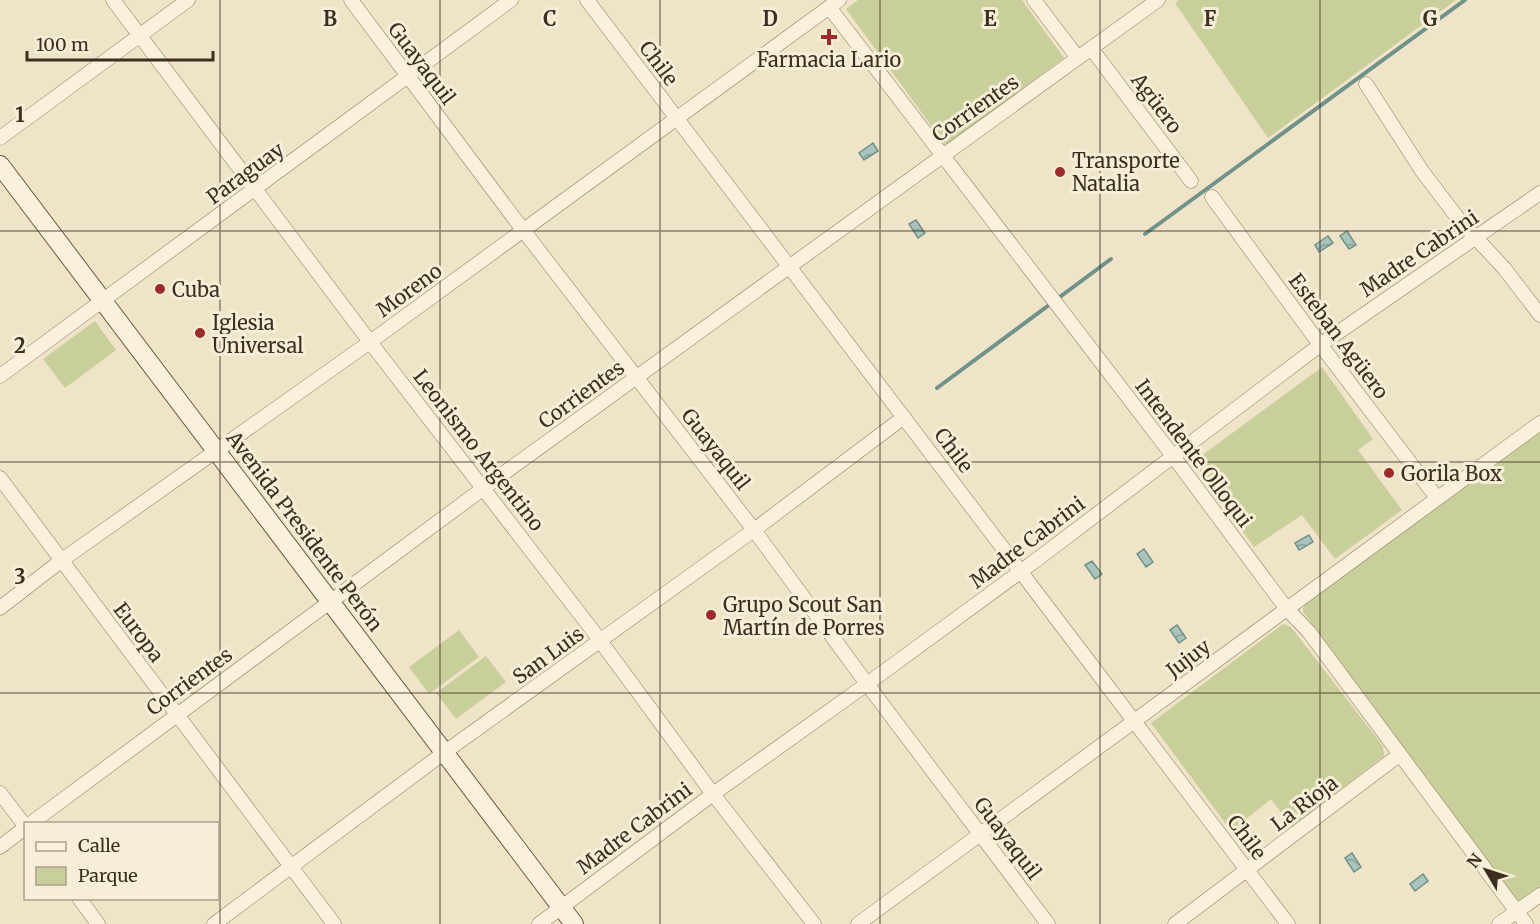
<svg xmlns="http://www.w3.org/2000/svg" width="1540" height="924" font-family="Merriweather,serif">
<defs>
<pattern id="water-waves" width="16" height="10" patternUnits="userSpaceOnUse" patternTransform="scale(1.5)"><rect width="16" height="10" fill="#a9c4bc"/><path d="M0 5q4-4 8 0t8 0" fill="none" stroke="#8ba098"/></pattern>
</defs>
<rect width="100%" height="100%" fill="#f0e4c8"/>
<path fill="#c9cf9b" d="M858,0H1022L1064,58L946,146L846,9Z
M1179,0H1456L1268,138L1175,3Z
M95,321L116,350L65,388L43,359Z
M1322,367L1373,439L1358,450L1402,510L1335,559L1302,515L1254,547L1193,462Z
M1540,431V887L1517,903L1303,612V608L1308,600Z
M1283,624L1291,627L1383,746L1384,756L1292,827L1271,799L1231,831L1151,723Z
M459,630L479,657L429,694L409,667Z
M486,656L506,682L456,719L436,693Z"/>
<path fill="url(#water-waves)" stroke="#6f938a" stroke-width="1.5" d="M873,143L878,151L864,160L859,153Z
M916,220L925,233L918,238L909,224Z
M1347,231L1356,245L1349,249L1340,236Z
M1328,236L1333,243L1319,252L1315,245Z
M1309,535L1313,542L1299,550L1295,543Z
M1144,549L1153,562L1146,567L1137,554Z
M1092,561L1102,574L1095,579L1085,565Z
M1177,625L1186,638L1179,643L1170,630Z
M1352,853L1361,867L1354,872L1345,858Z
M1423,874L1428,881L1415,891L1410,884Z"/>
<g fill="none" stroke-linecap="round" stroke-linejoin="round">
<path stroke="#6f938a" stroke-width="4" d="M1145,234L1465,0
M937,388L1111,259"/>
<defs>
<path id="street" d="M113,0L370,342L590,627L713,794L814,924
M351,0L523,230L754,530L867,684L1048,924
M587,0L1288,924
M1034,0L1078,58
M829,7L1173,456L1286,608L1309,632L1526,924
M1091,48L1191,181
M1366,84L1422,171L1460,221L1504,268L1540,315
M0,138L188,0
M1212,197L1310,331L1437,498
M0,376L511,0
M0,478L334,924
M0,608L62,560L370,342L839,0
M0,793L26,827
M30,824L500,476L1158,0
M0,847L26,827
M79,898L98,924
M214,924L445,752L754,530L904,417
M539,924L713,794L867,684L1035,561L1320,345L1540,193
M858,924L1540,423
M1175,924L1399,755
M1499,924L1540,895"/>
<path id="secondary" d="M0,165L574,924"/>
</defs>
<use href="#street" stroke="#8d765c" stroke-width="15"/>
<use href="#secondary" stroke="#6f573f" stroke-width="20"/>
<use href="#street" stroke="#faf1dc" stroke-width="14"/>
<use href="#secondary" stroke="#faf1dc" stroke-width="18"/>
</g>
<path fill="none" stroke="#3d2e20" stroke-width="1.5" stroke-opacity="0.55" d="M220,0V924M440,0V924M660,0V924M880,0V924M1100,0V924M1320,0V924M0,231H1540M0,462H1540M0,693H1540"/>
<g fill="#9e2a2b" stroke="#f7eed8" stroke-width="2">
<path d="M826 28h6v6h6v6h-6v6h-6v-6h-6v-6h6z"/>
<circle cx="1060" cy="172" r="6"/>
<circle cx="160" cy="289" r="6"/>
<circle cx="200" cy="333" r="6"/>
<circle cx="1389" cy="473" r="6"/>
<circle cx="711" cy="615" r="6"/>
</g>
<g text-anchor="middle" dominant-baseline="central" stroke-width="6" stroke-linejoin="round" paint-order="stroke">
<g font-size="20" fill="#3d2e20" stroke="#f7eed8" text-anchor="start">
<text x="829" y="59" text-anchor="middle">Farmacia Lario</text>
<text x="1072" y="160">Transporte<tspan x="1072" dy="23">Natalia</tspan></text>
<text x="172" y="289">Cuba</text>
<text x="212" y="322">Iglesia<tspan x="212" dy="23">Universal</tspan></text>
<text x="1401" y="473">Gorila Box</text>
<text x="723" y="604">Grupo Scout San<tspan x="723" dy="23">Martín de Porres</tspan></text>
</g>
<g font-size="20" fill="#3d2e20" stroke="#f7eed8">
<text transform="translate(422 63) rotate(53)">Guayaquil</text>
<text transform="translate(659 63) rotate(53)">Chile</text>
<text transform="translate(1157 103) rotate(53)">Agüero</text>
<text transform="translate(975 108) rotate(-35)">Corrientes</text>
<text transform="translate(245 173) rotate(-36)">Paraguay</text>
<text transform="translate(1419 253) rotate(-34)">Madre Cabrini</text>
<text transform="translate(409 290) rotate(-36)">Moreno</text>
<text transform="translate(1339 336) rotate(53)">Esteban Agüero</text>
<text transform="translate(581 394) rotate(-36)">Corrientes</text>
<text transform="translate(716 449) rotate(52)">Guayaquil</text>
<text transform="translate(479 450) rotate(52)">Leonismo Argentino</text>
<text transform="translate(954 450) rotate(53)">Chile</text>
<text transform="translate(1194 453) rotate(53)">Intendente Olloqui</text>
<text transform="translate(305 531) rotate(53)">Avenida Presidente Perón</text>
<text transform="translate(1027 542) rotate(-37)">Madre Cabrini</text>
<text transform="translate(139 632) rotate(53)">Europa</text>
<text transform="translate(548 655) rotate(-36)">San Luis</text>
<text transform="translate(1188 658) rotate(-37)">Jujuy</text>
<text transform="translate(189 681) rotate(-36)">Corrientes</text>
<text transform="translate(1304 803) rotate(-37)">La Rioja</text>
<text transform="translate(634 828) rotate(-37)">Madre Cabrini</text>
<text transform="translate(1247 837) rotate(53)">Chile</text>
<text transform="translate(1008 838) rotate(53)">Guayaquil</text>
</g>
</g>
<g font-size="20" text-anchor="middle" font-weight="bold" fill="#3d2e20" stroke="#f7eed8" stroke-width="6" stroke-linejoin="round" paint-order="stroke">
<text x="330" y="26">B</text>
<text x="550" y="26">C</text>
<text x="770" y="26">D</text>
<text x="990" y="26">E</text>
<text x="1210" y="26">F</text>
<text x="1430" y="26">G</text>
<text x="20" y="122">1</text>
<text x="20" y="353">2</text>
<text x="20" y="584">3</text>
</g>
<rect x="24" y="822" width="195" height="78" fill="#f7eed8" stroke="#ada18e" stroke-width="1.5"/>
<rect x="36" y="842" width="30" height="9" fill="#faf1dc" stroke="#ada18e" stroke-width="1.5"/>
<text x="78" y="852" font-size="18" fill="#3d2e20">Calle</text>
<rect x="36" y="867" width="30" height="18" fill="#c9cf9b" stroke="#ada18e" stroke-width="1.5"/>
<text x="78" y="882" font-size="18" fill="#3d2e20">Parque</text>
<g transform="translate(1486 870) rotate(309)" stroke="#f7eed8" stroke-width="4.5" paint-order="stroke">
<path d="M0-4.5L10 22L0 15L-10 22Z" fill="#3d2e20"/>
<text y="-9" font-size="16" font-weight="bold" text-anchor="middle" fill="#3d2e20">N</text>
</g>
<path d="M27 51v9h186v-9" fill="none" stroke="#3d2e20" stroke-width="3"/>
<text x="36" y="51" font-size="18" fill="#3d2e20" stroke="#f7eed8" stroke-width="4.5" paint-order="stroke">100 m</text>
</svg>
